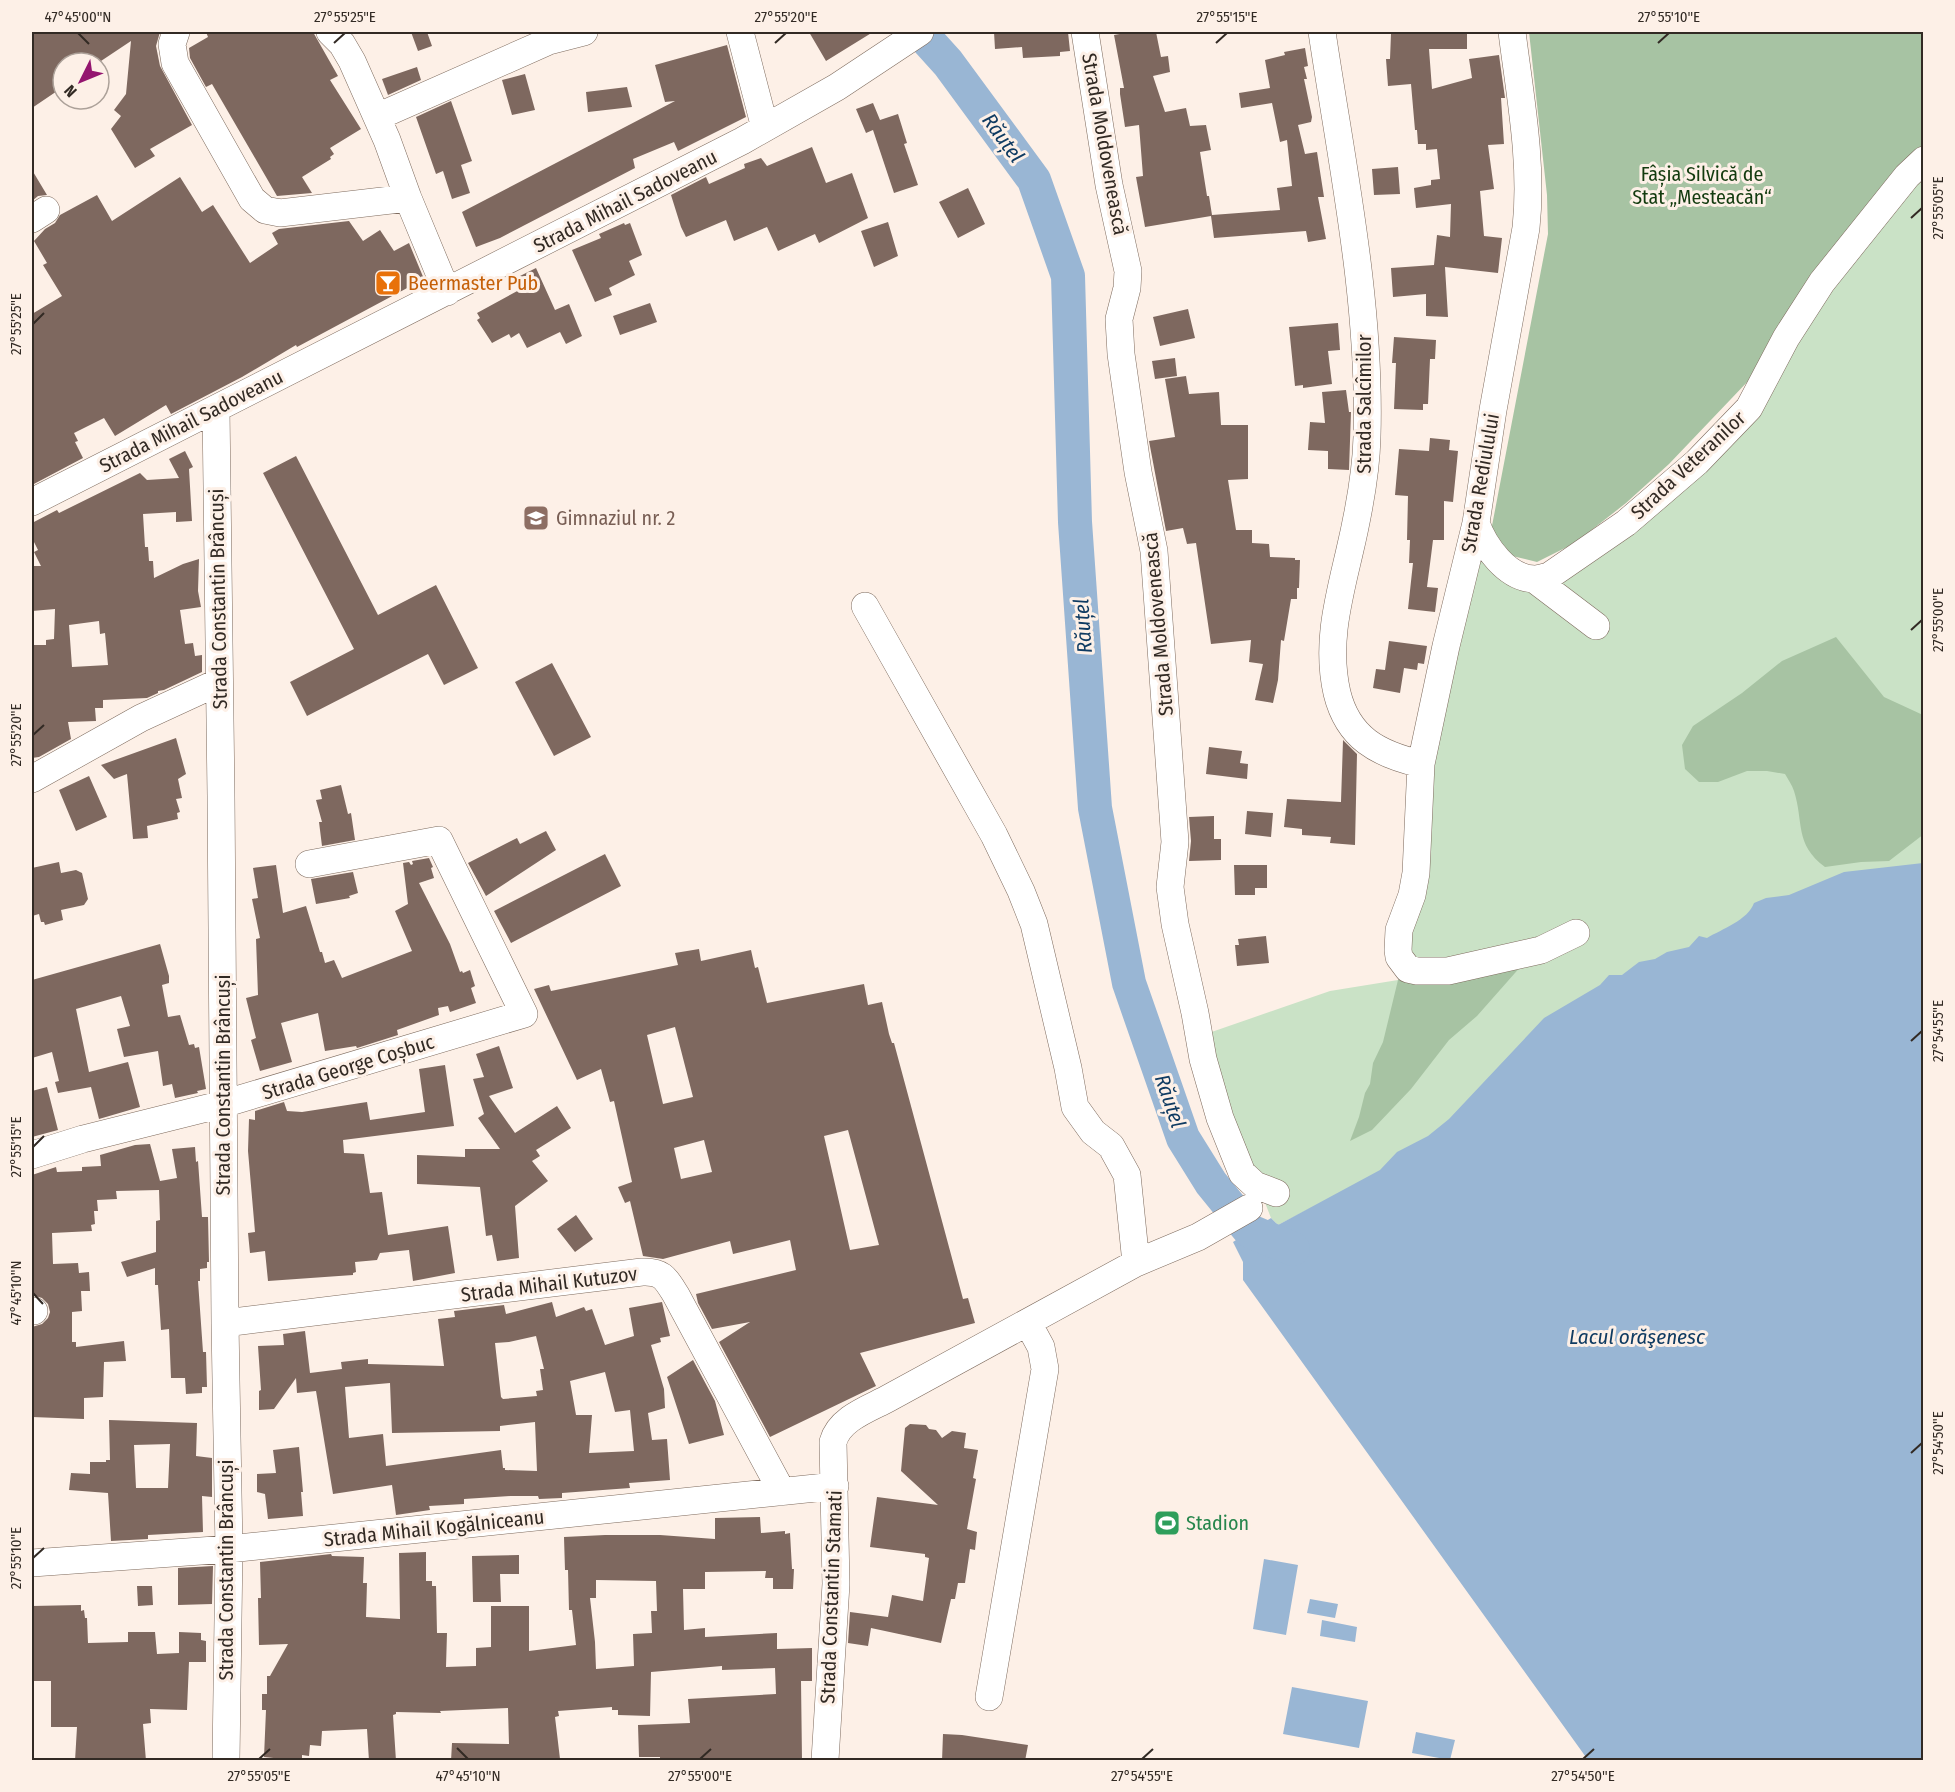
<svg xmlns="http://www.w3.org/2000/svg" width="1955" height="1792" font-family="'Fira Sans Condensed',sans-serif">
<rect width="100%" height="100%" fill="#fdf0e7"/>
<path fill="#cae2c6" d="M1923,160V863L1440,1141L1278,1225L1271,1218L1200,1036L1330,991L1398,980L1399,930L1476,523L1534,579L1682,475Z"/>
<path fill="#a7c3a3" d="M1529,32H1923V160L1751,378L1669,464L1626,503L1575,543L1537,562L1508,555L1491,531L1548,234L1547,195Z
M1836,637L1884,697L1923,715L1924,834L1889,861L1861,862L1825,867C1794,844 1804,822 1794,791C1792,785 1788,779 1785,774L1767,771H1747L1718,782H1699L1685,769L1682,745L1693,726L1742,693L1782,661Z
M1529,957L1477,1016L1449,1040L1411,1089L1372,1130L1350,1141L1359,1117L1365,1093L1370,1084L1373,1063L1383,1042L1398,980Z"/>
<path fill="#99b6d4" d="M1923,863V1760H1588L1243,1280V1262L1233,1242L1271,1218L1278,1225L1380,1170L1397,1152L1428,1136L1449,1119L1544,1018L1600,985L1609,975H1622L1639,962L1655,959L1667,952L1689,947L1699,936L1707,938C1722,929 1748,920 1754,903L1766,898L1789,895L1844,872Z
M1264,1559L1298,1565L1286,1635L1253,1629Z
M1310,1599L1338,1604L1335,1618L1307,1613Z
M1322,1620L1357,1627L1355,1642L1320,1636Z
M1292,1687L1368,1701L1359,1748L1283,1734Z
M1416,1732L1455,1740L1450,1760L1412,1753Z"/>
<g fill="none" stroke-linecap="round" stroke-linejoin="round">
<path stroke="#99b6d4" stroke-width="34" d="M920,32L948,63L1034,180L1068,276L1075,522L1095,808L1129,983L1183,1138L1211,1183L1250,1231L1293,1249"/>
</g>
<path fill="#7e685f" fill-rule="evenodd" d="M32,32H160L156,46L160,66L192,125L150,149L155,156L135,168L111,129L121,116L114,110L126,94L131,41L98,63H63V87L32,108Z
M206,32H313L338,76L330,80L361,129L330,148L334,154L330,157L331,159L302,177L312,193L277,196L212,84L206,87L190,58L189,48L208,37Z
M411,32H427L432,46L418,51Z
M809,32H873L826,61Z
M994,32H1068L1070,51L1060,52V56L1023,58L1022,47L995,49Z
M1131,32H1156L1161,57L1168,56L1170,72L1153,76L1165,112L1186,108L1190,126L1206,125L1211,150L1200,152L1207,196H1209L1212,215L1280,210L1277,188L1292,186L1287,140L1280,142L1272,103L1241,108L1239,93L1270,88L1265,60L1285,55L1284,52L1305,48L1308,66L1304,67L1307,79H1304L1312,117L1311,122L1298,125L1305,154L1317,152L1324,197H1318L1326,239L1308,242L1306,231L1214,238L1211,216L1145,227L1136,177L1143,176L1139,125L1125,127L1120,94V88H1124L1114,35Z
M1421,32H1467V49H1429L1432,89L1472,78L1469,59L1499,55L1505,98H1501L1504,144L1488,145L1494,189L1480,191L1484,236L1502,238L1498,273L1445,267L1448,317L1426,316V294L1393,297L1391,268L1434,265L1437,235L1450,237L1451,204L1416,208L1414,188L1431,185V180L1440,179L1437,149L1426,150V144H1418L1417,130H1415L1411,84L1388,86L1386,59H1390L1391,34Z
M727,45L746,117L678,151L674,142L633,159L635,168L500,238L476,247L462,212L675,101L665,102L655,65Z
M417,67L421,80L388,95L382,79Z
M525,74L535,110L512,115L502,80Z
M627,87L632,107L588,112L586,92Z
M451,101L472,161L461,165L470,193L452,199L443,171L436,174L416,117Z
M873,103L880,120L898,114L907,143L904,144L918,185L894,193L873,130L866,133L856,109Z
M812,147L826,183L852,173L868,218L819,243L815,234L778,251L767,227L734,241L726,220L686,237L681,227L671,195L706,177L709,184L745,168L744,164L761,158L767,166Z
M1398,167L1400,194L1374,195L1372,169Z
M32,170L47,195L38,196L32,201Z
M180,177L202,212L213,205L250,263L278,244L272,233L279,229L349,221L363,241L380,230L394,251L409,243L424,279L297,347L296,345L242,377L171,414L166,405L115,436L104,418L74,433L78,441L75,442L83,458L32,485V314L62,296L43,265L47,263L34,241L45,229L55,223L60,215L97,195L112,221Z
M968,188L985,224L958,238L939,202Z
M888,222L898,256L874,267L861,231Z
M624,223L625,225L630,223L642,255L629,261L635,275L609,288L612,295L595,302L572,250L601,238L599,234Z
M536,268L555,310L569,304L582,336L566,344L560,332L527,348L519,333L511,338L509,334L492,343L477,320L480,318L477,313L521,289L516,278Z
M650,303L657,322L620,335L613,316Z
M1188,309L1195,338L1160,346L1153,317Z
M1338,323L1340,350L1328,351L1332,384L1303,388V385L1295,386L1289,327Z
M1394,337L1436,340L1435,359H1430L1428,404H1423V410L1394,409L1396,363H1392Z
M1175,358L1177,376L1155,379L1152,361Z
M1186,376L1189,394L1219,392L1221,425H1248V479L1228,480L1236,530H1252V543L1269,544L1270,557L1295,558V560H1300L1299,588H1297V599H1291L1284,641L1281,640L1278,680L1273,703L1255,700L1263,664L1249,662L1251,640L1211,644L1196,543L1187,544L1183,528L1166,531L1149,441L1175,437L1165,379Z
M1346,390L1349,412H1351L1349,470L1328,469V451L1308,450L1310,422L1325,423L1322,392Z
M1430,438L1450,440L1449,450L1458,451L1453,502L1444,501V540H1433L1431,556L1427,587L1438,588L1435,612L1408,609L1413,563H1409L1410,540H1407L1408,496L1395,495L1399,449L1429,451Z
M185,451L193,467L189,469L192,521L176,522V512L143,514L145,547H148L149,561H153L154,578L183,564L199,559L198,591L201,607L180,610L185,644L193,643L195,656L202,655V672L164,690L158,691V693L147,698L103,700V708H95L96,721L68,722L71,739L39,757L32,758V645H46V640L54,639L55,609L32,611V566H41L34,552L38,550L32,538V523L57,510L59,513L140,473L147,480L179,478L169,459ZM99,621L100,634L105,633L108,665L72,667L69,625Z
M296,456L378,615L436,585L478,668L444,685L428,654L307,716L290,682L354,649L263,473Z
M1389,641L1427,646L1424,664L1418,663L1417,670L1404,668L1400,693L1373,688L1376,669L1385,670Z
M552,663L591,737L554,756L515,682Z
M176,738L186,774L178,779L182,798L176,799L180,812L177,813L178,819L147,826L148,838L133,839L127,774L114,779L101,765Z
M1343,740L1357,754L1355,845L1330,843L1331,837L1302,835V829L1284,827L1287,799L1341,802Z
M1209,747L1242,751L1240,763L1248,764L1247,779L1206,774Z
M89,776L107,817L76,831L59,790Z
M341,785L348,814L351,813L355,840L322,846L319,822H322L316,800L322,799L320,790Z
M1247,811L1273,813L1271,837L1245,834Z
M1214,816V839H1221V860L1189,861L1191,841L1189,817Z
M546,831L556,850L486,896L468,863L517,838L520,844Z
M605,854L621,886L511,943L494,911Z
M429,858L433,867L431,868L434,878L419,883L450,944L460,972L462,971L463,973L470,970L475,986L471,988L476,1003L450,1012L448,1006L438,1008L439,1015L397,1030L398,1035L357,1048L356,1046L325,1051L318,1013L281,1023L292,1062L260,1071L251,1040L256,1038L246,998L258,995L256,939L260,938L252,899L258,898L253,868L276,865L283,913L306,906L320,952H322L325,963L334,960L342,978L412,951L395,911L408,904L403,863L409,862L411,865L413,864L412,861Z
M59,862L61,873L76,870L82,873L88,899L84,905L61,910L63,920L45,925L44,922H41L39,914L32,916V868Z
M1234,865H1267V888H1255V895H1235Z
M353,872L358,893L349,896L350,898L316,904L311,879Z
M1266,936L1269,963L1237,966L1235,945H1239L1238,939Z
M160,944L169,976V983L162,985L168,1017L180,1015L189,1045L194,1044L195,1048L199,1047L206,1089L197,1091L198,1093L175,1098L172,1084L163,1086L158,1051L124,1057L117,1029L130,1026L121,996L76,1009L89,1072L128,1062L140,1107L99,1119L91,1087L58,1093L55,1082L59,1081L52,1052L32,1058V980Z
M699,949L701,961L751,950L755,968L758,967L767,1003L864,984L868,1005L882,1002L889,1034L892,1043H894L963,1299L968,1298L975,1323L860,1353L876,1386L770,1437L719,1342L750,1322L712,1329L698,1303L696,1294L796,1270L790,1240L733,1254L730,1241L663,1259L643,1256L630,1201L625,1203L618,1187L632,1182L614,1101L610,1102L601,1069L577,1080L534,989L549,985L551,991L678,965L675,953ZM675,1027L693,1097L663,1104L647,1035ZM848,1130L879,1245L850,1250L824,1136ZM704,1140L712,1172L681,1179L674,1148Z
M499,1046L513,1088L489,1096L515,1133L557,1106L571,1128L536,1150L540,1156L532,1161L548,1181L515,1206L519,1258L497,1261L492,1235L486,1236L480,1187L417,1184V1155L465,1157V1149H500L478,1118L484,1114L473,1079L484,1077L476,1054Z
M445,1065L454,1126L343,1140L344,1153L364,1154L370,1193L382,1192L388,1235L448,1226L455,1273L413,1281L409,1250L380,1253L377,1260L355,1262L356,1272L353,1273V1275L268,1281L265,1251L250,1253L248,1233L255,1232L248,1151L249,1119L255,1120V1111L284,1102L287,1111L302,1112L367,1102L370,1120L425,1112L419,1069Z
M47,1087L58,1130L32,1137V1091Z
M150,1144L160,1181L177,1178L172,1149L195,1147L196,1162L198,1161L202,1217H208L209,1262H207V1268L200,1269V1281H198L203,1352H206L207,1387H202V1393L186,1394L185,1378H171L169,1329L161,1330L158,1285H155V1268L127,1277L121,1262L156,1252V1221L160,1220L159,1190L116,1191L117,1199L97,1200L98,1211H94L95,1224L91,1225L92,1231L52,1233L53,1264L78,1263L79,1273L89,1272L90,1291H81L82,1311L72,1312V1342H76V1347L124,1341L126,1361L104,1362L103,1397L84,1398V1419L32,1417V1327L42,1324L48,1318L50,1312L48,1304L42,1298L32,1295V1175L56,1167L57,1172L82,1171V1167L101,1166L100,1155L135,1145Z
M576,1215L593,1239L575,1252L557,1229Z
M552,1302L556,1317L584,1307L586,1311L592,1309L605,1345L634,1336L629,1308L662,1302L670,1336L660,1338L661,1342L651,1345L664,1389L665,1408L648,1413L652,1440L667,1439L670,1480L629,1483L630,1488L562,1493V1498L539,1499L538,1496H510L464,1499V1504L429,1506L430,1510L396,1515L392,1485L333,1494L316,1391L297,1393L296,1378L274,1409L259,1410V1391L261,1390L258,1346L284,1345L283,1334L305,1331L310,1373L342,1369L341,1362L368,1359V1364L444,1366L438,1319L455,1317L454,1311L504,1305L506,1314ZM536,1336L544,1369H540L543,1390L536,1391L537,1396L503,1399L501,1397L495,1343L509,1342ZM605,1372L615,1412L630,1410L634,1451L589,1453L592,1415H576L570,1381ZM390,1383L392,1433L500,1431V1426L535,1422L537,1471L505,1470V1468H503L501,1450L386,1466L383,1434L349,1438L345,1387Z
M693,1360L715,1401L724,1435L689,1444L667,1377Z
M109,1420L197,1423L196,1456L212,1458V1497L202,1496L203,1532L148,1535V1539L111,1541L108,1493L69,1490L71,1473L90,1474V1462H106V1460H110ZM170,1444L168,1488H136L134,1445Z
M910,1424L926,1425L929,1429L936,1430L942,1438L952,1431L966,1433L964,1448L978,1450L973,1478L976,1479L967,1529L977,1532L975,1550L970,1549L965,1583H958L955,1599H951L941,1643L871,1628L868,1646L848,1643L850,1612L888,1617L892,1595L923,1601L929,1558L925,1557V1554L870,1547L877,1497L938,1505L901,1471L905,1428Z
M299,1447L303,1492H301L303,1516L268,1519L265,1494L257,1492V1474L276,1473L273,1450Z
M760,1517L761,1533L785,1531V1534L790,1533L792,1569H794L793,1589H773V1578H765L766,1571L705,1572V1589H683L684,1630L705,1628V1637L777,1633V1649L812,1648V1681H801L802,1760H660V1757H639L638,1725L690,1723L688,1699L776,1694L775,1668L722,1670V1666L651,1672L650,1716L618,1715V1710H612V1707L558,1711L559,1716L555,1717L560,1759L451,1761L452,1743L509,1744L508,1708L440,1711L441,1713L396,1712V1714L393,1715L396,1761H369L367,1729L322,1731L321,1746L310,1745L309,1756L302,1755V1761L264,1757L266,1710H262V1694H267V1676H270L288,1644L259,1645L258,1598H261L260,1562L331,1554L332,1556L364,1557L363,1583H367L366,1617L400,1619L399,1553L426,1552V1581H432V1586H436L437,1633H447L446,1667L476,1666V1648L491,1647V1606H529V1651L576,1645L572,1610H569L568,1570H565L564,1537L605,1535H660L715,1539V1518ZM596,1580L656,1581L657,1611H651L652,1633L633,1634L634,1666L596,1669L595,1642L590,1598H596Z
M519,1555V1574H500L501,1602H473L472,1556Z
M213,1566L212,1604L178,1605V1568Z
M137,1586H152L153,1605L138,1606Z
M81,1605V1611L84,1610L85,1618H87L88,1643L128,1642V1632H155L157,1654L179,1653V1632L201,1633V1640L206,1641V1662H189L187,1710L150,1709L151,1723L143,1724L146,1761H75L77,1727H51V1681H32V1606Z
M943,1734L962,1735L1028,1745L1025,1761H942Z"/>
<g fill="none" stroke-linecap="round" stroke-linejoin="round">
<defs>
<path id="minor" d="M176,32L172,44L175,63L252,199L265,210L280,213L408,198
M330,32L342,44L352,61L387,140L408,198L447,292
M740,32L765,128
M1085,32L1109,185L1128,271L1127,288L1119,319L1121,354L1138,472L1154,551L1175,842L1170,887L1175,924L1195,1013L1203,1059L1220,1118L1242,1173L1255,1185L1276,1193
M1322,32C1342,166 1371,301 1367,437C1366,477 1358,516 1349,554C1338,601 1326,645 1337,693C1348,738 1378,754 1421,764
M1512,32C1520,96 1533,163 1526,228L1493,410L1476,523L1446,646L1421,764L1416,873L1412,895L1399,930L1398,950L1399,957L1408,969L1417,971H1448L1541,950L1576,933
M377,117L549,41L584,32
M32,219L46,210
M216,409L221,796L225,1323L229,1549L226,1760
M32,502L742,141L837,87L920,32
M1476,523C1484,546 1507,579 1535,579C1539,579 1545,577 1549,576L1626,523L1697,462L1749,408L1786,338L1822,282L1907,176L1924,160
M1534,579L1596,626
M865,606L994,835L1021,891L1034,924L1068,1068L1075,1107L1093,1132L1111,1146L1127,1175L1136,1263
M32,779L141,718L219,682
M32,1155L83,1139L223,1104L524,1014L439,840L309,864
M32,1311H34
M225,1323L642,1272C663,1271 666,1279 676,1295L782,1492
M32,1563L229,1549L835,1486
M989,1697L1045,1369L1041,1347L1028,1323
M825,1760L836,1584L833,1442C839,1419 868,1409 887,1399L1136,1263L1198,1237L1249,1208"/>
</defs>
<use href="#minor" stroke="#7e6b5e" stroke-width="28"/>
<use href="#minor" stroke="#fff" stroke-width="27"/>
</g>
<path fill="none" stroke="#322a24" stroke-width="2" d="M78,33L89,44M334,43L345,33M775,43L786,33M1216,43L1227,33M1658,43L1669,33M1911,218L1922,208M33,324L44,313M1911,630L1922,620M33,735L44,725M1911,1041L1922,1031M33,1147L44,1136M33,1293L43,1304M1911,1453L1922,1443M33,1558L44,1548M457,1748L468,1759M259,1759L270,1749M700,1759L711,1749M1142,1759L1153,1749M1583,1759L1594,1749"/>
<defs>
<symbol id="bar-square" viewBox="-11 -11 22 22"><rect x="-9" y="-9" width="18" height="18" rx="4" fill="#e8710a" stroke="#fdf0e7"/><path d="M-6-5H6L.8 .8V4.5H3.5V6h-7V4.5H-.8V.8Z" fill="#fff"/></symbol>
<symbol id="school-square" viewBox="-11 -11 22 22"><rect x="-9" y="-9" width="18" height="18" rx="4" fill="#8d6e63" stroke="#fdf0e7"/><path d="M0-5L7-2L0 1L-7-2ZM-4 1L0 2.5L4 1V4Q0 6-4 4Z" fill="#fff"/></symbol>
<symbol id="stadium-square" viewBox="-11 -11 22 22"><rect x="-9" y="-9" width="18" height="18" rx="4" fill="#2e9e5b" stroke="#fdf0e7"/><path d="M0-5a6.5 5 0 1 0 0 10a6.5 5 0 1 0 0-10ZM-3.5-1.8h7v3.6h-7Z" fill="#fff"/></symbol>
</defs>
<g fill-rule="evenodd">
<use href="#bar-square" x="373" y="268" width="30" height="30"/>
<use href="#school-square" x="521" y="503" width="30" height="30"/>
<use href="#stadium-square" x="1152" y="1508" width="30" height="30"/>
</g>
<g text-anchor="middle" dominant-baseline="central" stroke-width="6" stroke-linejoin="round" paint-order="stroke">
<g font-size="20" fill="#322a24" stroke="#fdf0e7">
<text transform="translate(1105 144) rotate(80)">Strada Moldovenească</text>
<text transform="translate(625 201) rotate(-27)">Strada Mihail Sadoveanu</text>
<text transform="translate(1364 404) rotate(-90)">Strada Salcîmilor</text>
<text transform="translate(191 421) rotate(-27)">Strada Mihail Sadoveanu</text>
<text transform="translate(1688 465) rotate(-43)">Strada Veteranilor</text>
<text transform="translate(1480 483) rotate(-80)">Strada Rediulului</text>
<text transform="translate(218 599) rotate(-91)">Strada Constantin Brâncuși</text>
<text transform="translate(1158 624) rotate(-95)">Strada Moldovenească</text>
<text transform="translate(348 1067) rotate(-17)">Strada George Coșbuc</text>
<text transform="translate(223 1085) rotate(-90)">Strada Constantin Brâncuși</text>
<text transform="translate(549 1284) rotate(-7)">Strada Mihail Kutuzov</text>
<text transform="translate(434 1528) rotate(-6)">Strada Mihail Kogălniceanu</text>
<text transform="translate(226 1570) rotate(-90)">Strada Constantin Brâncuși</text>
<text transform="translate(831 1597) rotate(-88)">Strada Constantin Stamati</text>
</g>
<g font-size="20" fill="#133b0f" stroke="#fdf0e7">
<text x="1702" y="174">Fâșia Silvică de<tspan x="1702" dy="23">Stat „Mesteacăn“</tspan></text>
</g>
<g font-size="20" fill="#c56008" stroke="#fdf0e7" text-anchor="start">
<text x="408" y="283">Beermaster Pub</text>
</g>
<g font-size="20" fill="#785e54" stroke="#fdf0e7" text-anchor="start">
<text x="556" y="518">Gimnaziul nr. 2</text>
</g>
<g font-size="20" fill="#27864d" stroke="#fdf0e7" text-anchor="start">
<text x="1186" y="1523">Stadion</text>
</g>
<g font-size="21" font-style="italic" fill="#0f3b62" stroke="#fdf0e7">
<text transform="translate(1003 138) rotate(54)">Răuțel</text>
<text transform="translate(1083 626) rotate(-94)">Răuțel</text>
<text transform="translate(1170 1101) rotate(71)">Răuțel</text>
<text x="1637" y="1337">Lacul orăşenesc</text>
</g>
</g>
<rect width="1955" height="1792" fill="none" stroke="#fdf0e7" stroke-width="66"/>
<g transform="translate(81 81) rotate(227)"><circle r="28" fill="#fdf0e7" stroke="#aca199" stroke-width="1.5"/>
<path d="M0-4.5L10 22L0 15L-10 22Z" fill="#94156f"/>
<text y="-9" font-size="16" font-weight="bold" text-anchor="middle" fill="#322a24">N</text>
</g>
<rect x="33" y="33" width="1889" height="1726" fill="none" stroke="#322a24" stroke-width="2"/>
<g font-size="15" text-anchor="middle" fill="#322a24">
<text x="78" y="22">47°45'00"N</text>
<text x="345" y="22">27°55'25"E</text>
<text x="786" y="22">27°55'20"E</text>
<text x="1227" y="22">27°55'15"E</text>
<text x="1669" y="22">27°55'10"E</text>
<text transform="translate(1938 208) rotate(-90)" y="5">27°55'05"E</text>
<text transform="translate(16 324) rotate(-90)" y="5">27°55'25"E</text>
<text transform="translate(1938 620) rotate(-90)" y="5">27°55'00"E</text>
<text transform="translate(16 735) rotate(-90)" y="5">27°55'20"E</text>
<text transform="translate(1938 1031) rotate(-90)" y="5">27°54'55"E</text>
<text transform="translate(16 1147) rotate(-90)" y="5">27°55'15"E</text>
<text transform="translate(16 1293) rotate(-90)" y="5">47°45'10"N</text>
<text transform="translate(1938 1443) rotate(-90)" y="5">27°54'50"E</text>
<text transform="translate(16 1558) rotate(-90)" y="5">27°55'10"E</text>
<text x="259" y="1781">27°55'05"E</text>
<text x="468" y="1781">47°45'10"N</text>
<text x="700" y="1781">27°55'00"E</text>
<text x="1142" y="1781">27°54'55"E</text>
<text x="1583" y="1781">27°54'50"E</text>
</g>
</svg>
